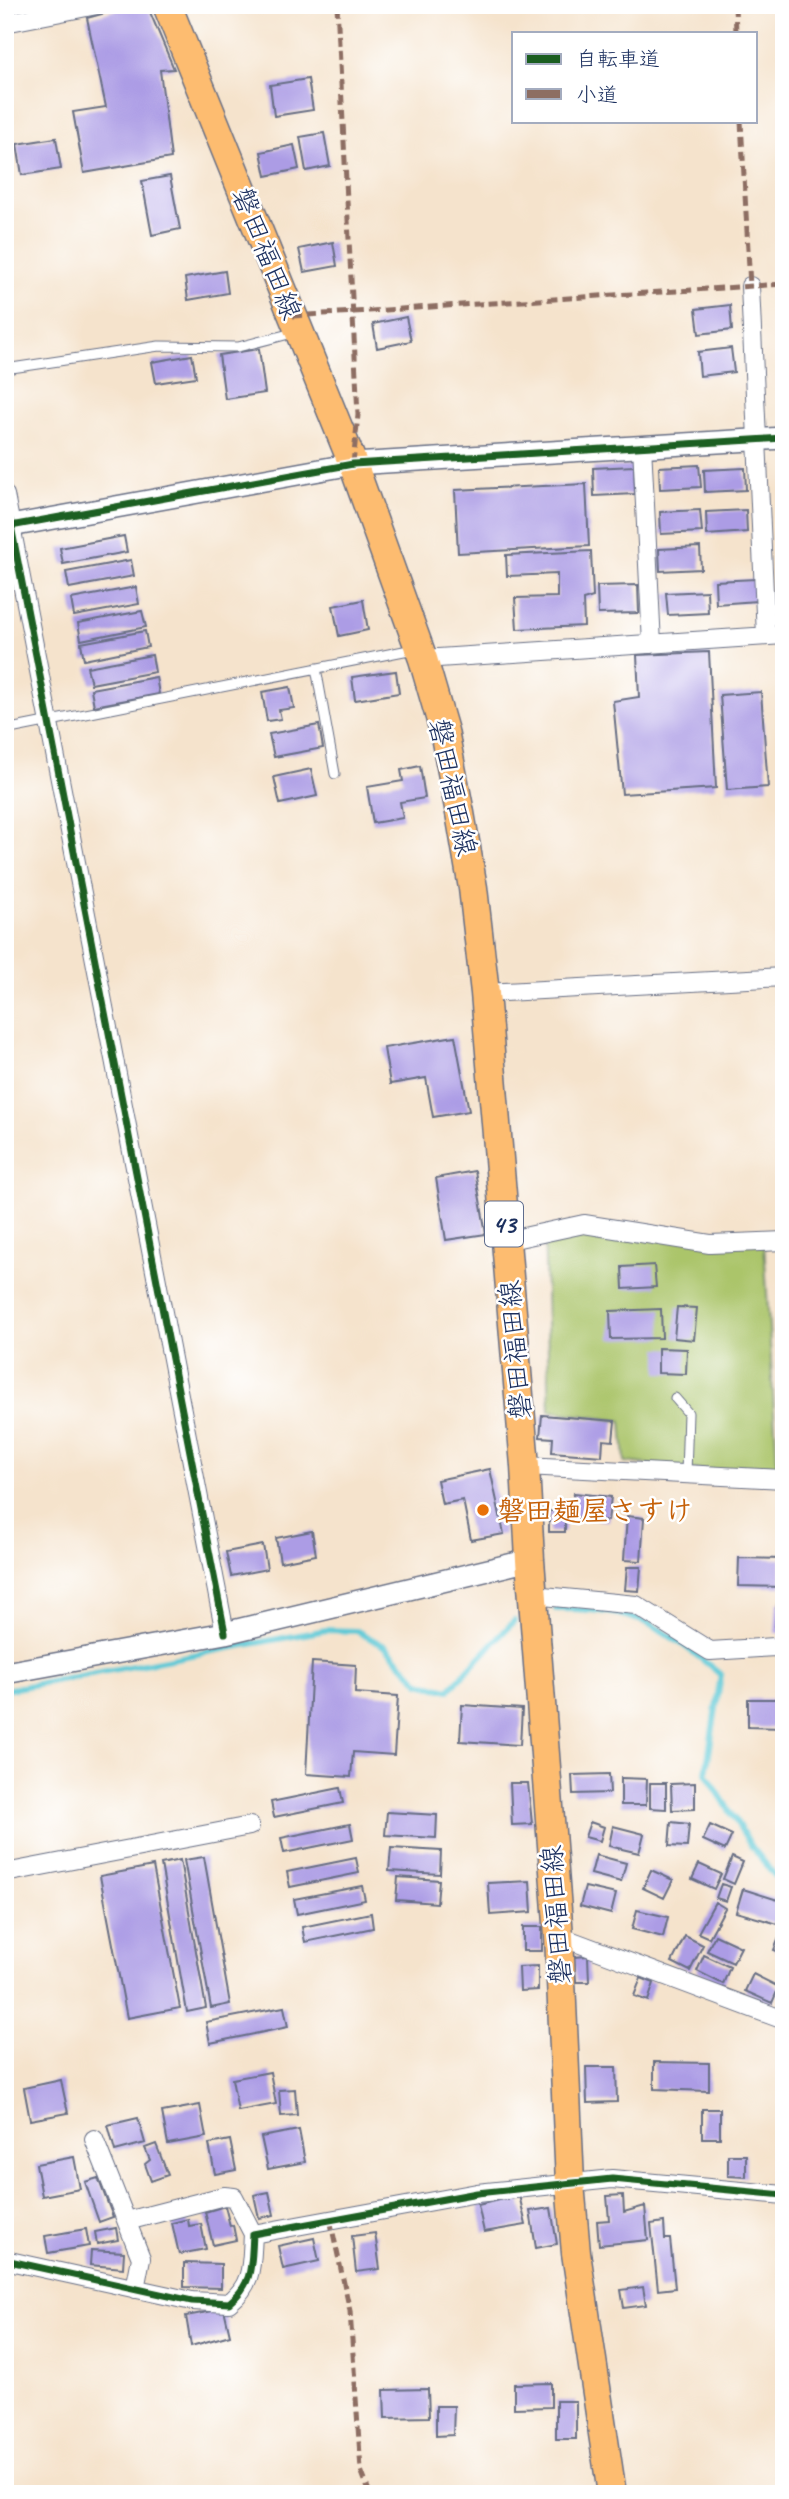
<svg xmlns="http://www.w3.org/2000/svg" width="789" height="2499" font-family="Caveat,'Klee One',sans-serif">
<rect width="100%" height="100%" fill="#fff"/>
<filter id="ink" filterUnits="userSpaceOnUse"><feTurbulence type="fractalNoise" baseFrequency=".0143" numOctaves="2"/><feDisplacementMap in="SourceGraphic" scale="14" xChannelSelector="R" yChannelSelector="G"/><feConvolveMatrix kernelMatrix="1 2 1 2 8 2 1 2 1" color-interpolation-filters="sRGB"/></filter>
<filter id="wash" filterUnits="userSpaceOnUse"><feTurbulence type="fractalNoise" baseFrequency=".00686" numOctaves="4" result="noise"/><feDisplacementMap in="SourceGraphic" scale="28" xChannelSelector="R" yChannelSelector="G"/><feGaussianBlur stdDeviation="1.57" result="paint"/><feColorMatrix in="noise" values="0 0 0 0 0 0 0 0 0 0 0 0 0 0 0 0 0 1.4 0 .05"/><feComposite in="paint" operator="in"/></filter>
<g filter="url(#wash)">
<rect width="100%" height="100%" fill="#f5e3cc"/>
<path fill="#abc56b" stroke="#637a64" stroke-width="2" d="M600,1227L764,1242L778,1479L625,1462L622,1421L550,1411L544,1232Z"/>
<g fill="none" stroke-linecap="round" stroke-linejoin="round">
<path stroke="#5ec9d6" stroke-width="6" d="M556,1609C582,1609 608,1610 633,1618C662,1626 698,1656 721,1675L706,1773L752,1847L784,1887
M5,1690L326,1630L357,1631L386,1647L420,1683L449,1690L514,1621"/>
</g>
<g id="blocks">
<path fill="#ac9ce5" d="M135,5H147L174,69L160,70L171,158L84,173L73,112L106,107L87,18Z
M308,79L313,110L274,116L270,85Z
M324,133L330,166L306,171L300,137Z
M56,138L61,169L22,175L17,144Z
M294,145L299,169L266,176L261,152Z
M170,176L180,229L152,235L142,181Z
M333,242L337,266L304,272L299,249Z
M225,271L228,293L188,300L185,278Z
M730,305L732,330L699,334L696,309Z
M406,317L411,341L377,348L373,324Z
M731,348L734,372L700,376L698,352Z
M259,349L265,393L225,399L219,355Z
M192,355L196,377L156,383L152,362Z
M699,465L701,487L660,489L659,467Z
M634,466L635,494L594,496L593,468Z
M745,468L746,490L705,492L704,470Z
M586,484L589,546L458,553L455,490Z
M700,510L702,532L661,534L660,512Z
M746,510L747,532L707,535L706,512Z
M124,536L127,552L63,564L60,548Z
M700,547L701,569L660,571L659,549Z
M591,551L593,597L583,600L584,626L517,629L515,598L557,597V574L507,576L506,555Z
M131,560L134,576L69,588L66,572Z
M756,579L757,601L716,604L715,581Z
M784,580V603H780L779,581Z
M638,585L639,613L598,614L597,586Z
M136,587L139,604L74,616L71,599Z
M707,591L708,613L668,615L666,593Z
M363,600L368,630L339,636L333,606Z
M142,611L146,627L81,640L78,623Z
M145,631L148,647L84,660L81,643Z
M709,652L716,788L622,794L613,701L639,697L637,655Z
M152,655L155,672L91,684L87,667Z
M396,671L399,693L355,700L352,677Z
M156,677L159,694L94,706L91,689Z
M290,687L294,708L279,710L281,719L267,721L262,692Z
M761,692L768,787L727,790L720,695Z
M319,725L323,748L274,757L269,734Z
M420,766L425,798L400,802L403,818L373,823L367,787L403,781L401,770Z
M311,769L317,796L280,804L274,777Z
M455,1036L469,1111L433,1117L426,1078L390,1084L384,1048Z
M475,1171L486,1234L446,1240L436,1178Z
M654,1265L656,1287L623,1289L622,1267Z
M677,1307L697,1308L694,1340L674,1338Z
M661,1309L662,1338L611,1339L610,1311Z
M658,1348L687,1349L686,1374L658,1373Z
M542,1415L615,1421L613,1441L603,1440L602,1456L552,1452L553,1438L540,1437Z
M490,1469L504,1534L471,1540L463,1500L442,1504L437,1480Z
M574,1493L611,1497L608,1521L571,1517Z
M549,1511H565V1532H549Z
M627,1516L644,1518L641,1561L624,1560Z
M312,1531L316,1555L280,1562L276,1538Z
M263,1545L267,1569L231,1576L226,1552Z
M739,1558L781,1559V1587L738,1586Z
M627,1567H641L639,1591L625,1590Z
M777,1602L784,1603V1633H775Z
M312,1662L356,1665L355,1693L398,1696L394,1755L353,1752L351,1777L306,1774Z
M748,1699H784V1728L748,1727Z
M462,1705L522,1709L520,1745L460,1741Z
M609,1774L610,1793L573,1794L572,1775Z
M621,1778L647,1779L646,1805H621Z
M510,1783H528L532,1824L512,1825Z
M650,1783H666V1809L650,1808Z
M695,1783V1809L672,1810L671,1784Z
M340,1788L343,1803L274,1817L271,1802Z
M387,1812L437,1815L436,1838L385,1835Z
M590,1822L604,1827L600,1841L585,1837Z
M671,1822L689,1824L687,1847L669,1846Z
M350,1824L353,1839L284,1853L281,1838Z
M710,1825L732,1835L725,1850L703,1840Z
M613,1826L644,1834L639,1853L609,1846Z
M391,1848L441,1851L440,1874L389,1871Z
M596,1855L626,1863L621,1882L591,1874Z
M204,1857L230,2004L211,2008L184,1860Z
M732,1857L743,1862L734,1884L723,1879Z
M356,1858L359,1873L290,1887L287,1872Z
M180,1860L206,2008L187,2012L161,1864Z
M699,1864L721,1874L714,1889L692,1879Z
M153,1866L180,2008L127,2018L100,1876Z
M651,1870L673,1880L664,1898L643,1888Z
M398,1877L439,1880L437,1903L396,1900Z
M530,1881L532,1912L490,1915L488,1883Z
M721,1884L731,1887L726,1901L716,1898Z
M362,1886L365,1900L297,1914L294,1899Z
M585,1887L616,1894L611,1914L580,1906Z
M743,1889L784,1902L778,1924L736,1912Z
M715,1902L725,1908L709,1938L698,1933Z
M637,1910L668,1917L663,1937L632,1929Z
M371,1913L373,1928L305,1942L302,1927Z
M784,1926V1954L774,1950Z
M523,1927H542V1951H523Z
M715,1935L741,1947L733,1963L707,1951Z
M685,1936L703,1945L690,1971L672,1962Z
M704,1955L730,1967L723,1984L697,1971Z
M588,1956L589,1982H576L574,1957Z
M538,1966V1990L520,1991L519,1967Z
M753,1974L779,1987L772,2003L745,1991Z
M641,1978L654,1983L648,2001L634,1996Z
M284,2007L288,2027L210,2043L206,2022Z
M654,2062L709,2063V2091L654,2089Z
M586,2067H616L617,2102L587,2103Z
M270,2072L276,2104L238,2111L232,2079Z
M61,2080L68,2113L30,2120L24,2088Z
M295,2089L297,2115L281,2116L279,2090Z
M200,2105L206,2137L168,2144L162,2112Z
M702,2109H720V2138H702Z
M138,2118L145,2143L115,2151L108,2125Z
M299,2130L305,2162L268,2169L261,2137Z
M230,2140L236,2170L215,2174L209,2144Z
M156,2144L168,2175L151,2181L145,2164L150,2160L145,2148Z
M728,2155H746V2177L728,2176Z
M74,2157L80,2189L42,2196L36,2164Z
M98,2178L113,2217L99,2222L85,2182Z
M269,2192L274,2215L259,2218L254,2195Z
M519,2195L526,2225L484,2232L478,2205Z
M623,2195L624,2212L645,2206L648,2240L599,2245L597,2221L609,2220L607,2196Z
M225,2206L230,2226L233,2225L236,2240L213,2245L205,2212Z
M551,2208L557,2244L536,2248L530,2211Z
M188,2219L189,2226L201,2224L206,2249L179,2254L172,2223Z
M664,2222L665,2239H670L675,2288L658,2290L651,2224Z
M116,2228L118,2240L97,2244L95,2232Z
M86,2229L89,2246L48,2253L45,2236Z
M375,2233L380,2269L356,2272L352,2236Z
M314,2238L319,2261L283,2269L278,2246Z
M91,2250L124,2252L123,2268L90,2265Z
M184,2263L221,2264V2288L184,2287Z
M643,2287L646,2305L624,2308L621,2290Z
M224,2309L230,2335L191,2346L186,2316Z
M551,2383V2407L514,2408V2384Z
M428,2389L429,2417L385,2418L384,2390Z
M556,2401H576V2439H556Z
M436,2406H454L453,2435L436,2436Z"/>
</g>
</g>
<g filter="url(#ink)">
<use href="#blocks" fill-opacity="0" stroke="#676e84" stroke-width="2"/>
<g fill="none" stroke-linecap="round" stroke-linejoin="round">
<defs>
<path id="service" d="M5,369L159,346L238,347L297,332
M316,668L335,774
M5,730L414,649
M675,1398L688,1413L686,1474"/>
<path id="minor" d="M5,23L97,5
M750,286L766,636
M642,445L652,644
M5,495L225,1633
M423,659L784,635
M485,993L784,977
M505,1241L584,1224L710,1244L784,1241
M525,1466L784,1479
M533,1595L636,1605L710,1651L775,1647L784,1649
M5,1873L250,1826
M559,1936L784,2020
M94,2139L141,2258L135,2289
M127,2221L224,2196L234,2197L253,2234
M5,2260L192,2301L229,2303C254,2283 251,2264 253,2234L477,2193L612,2179L784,2195"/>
<path id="tertiary" d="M5,527L353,464L784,438
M5,1673L225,1633L530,1560"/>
<path id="primary" d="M167,5L353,464L423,659L444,731L460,813L473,888L485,993L525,1466L530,1560L559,1936L570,2183L576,2253L612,2494"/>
</defs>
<use href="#service" stroke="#676e84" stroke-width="11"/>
<use href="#minor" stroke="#676e84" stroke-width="20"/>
<use href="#tertiary" stroke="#676e84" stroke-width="24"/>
<use href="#primary" stroke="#676e84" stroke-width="31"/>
<use href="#service" stroke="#fff" stroke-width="9"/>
<use href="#minor" stroke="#fff" stroke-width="18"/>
<use href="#tertiary" stroke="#fff" stroke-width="21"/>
<use href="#primary" stroke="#fdbc70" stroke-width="28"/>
<path stroke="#8d6e63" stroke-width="5" stroke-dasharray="10 5" stroke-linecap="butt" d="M337,5L358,415L353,464
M735,5L736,33
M741,121L750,286
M293,316L784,284
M330,2219L350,2311L361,2470L370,2494"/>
<defs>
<path id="cycleway" d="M5,495L225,1633
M5,527L353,464L784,438
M5,2260L192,2301L229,2303C254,2283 251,2264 253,2234L477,2193L612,2179L784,2195"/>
</defs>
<use href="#cycleway" stroke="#fff" stroke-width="11"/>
<use href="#cycleway" stroke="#1b5e20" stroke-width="7"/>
</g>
</g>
<circle fill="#e8710a" stroke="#fff" stroke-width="2.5" cx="483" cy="1510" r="7"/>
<g text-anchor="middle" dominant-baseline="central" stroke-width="5" stroke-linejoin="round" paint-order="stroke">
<rect fill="#fff" stroke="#5f6d8e" stroke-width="2" x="485" y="1201.5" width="38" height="45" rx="5"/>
<g font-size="26" font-weight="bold" fill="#1b2f5e">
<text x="504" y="1224">43</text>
</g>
<g font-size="28" fill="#1b2f5e" stroke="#fff">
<text transform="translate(267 253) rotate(68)">磐田福田線</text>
<text transform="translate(453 787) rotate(78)">磐田福田線</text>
<text transform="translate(515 1350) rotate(-95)">磐田福田線</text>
<text transform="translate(556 1915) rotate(-94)">磐田福田線</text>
</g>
<g font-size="28" font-weight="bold" fill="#c56008" stroke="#fff" text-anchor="start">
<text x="497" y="1510">磐田麺屋さすけ</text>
</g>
</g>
<rect width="789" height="2499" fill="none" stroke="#fff" stroke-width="28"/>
<rect x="512" y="32" width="245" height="91" fill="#ffffff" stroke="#a4acbf" stroke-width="2"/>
<rect x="526" y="54" width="35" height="10" fill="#1b5e20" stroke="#a4acbf" stroke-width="2"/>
<text x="576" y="66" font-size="21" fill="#1b2f5e">自転車道</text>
<rect x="526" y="89" width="35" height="10" fill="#8d6e63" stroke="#a4acbf" stroke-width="2"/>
<text x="576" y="102" font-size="21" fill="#1b2f5e">小道</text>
</svg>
